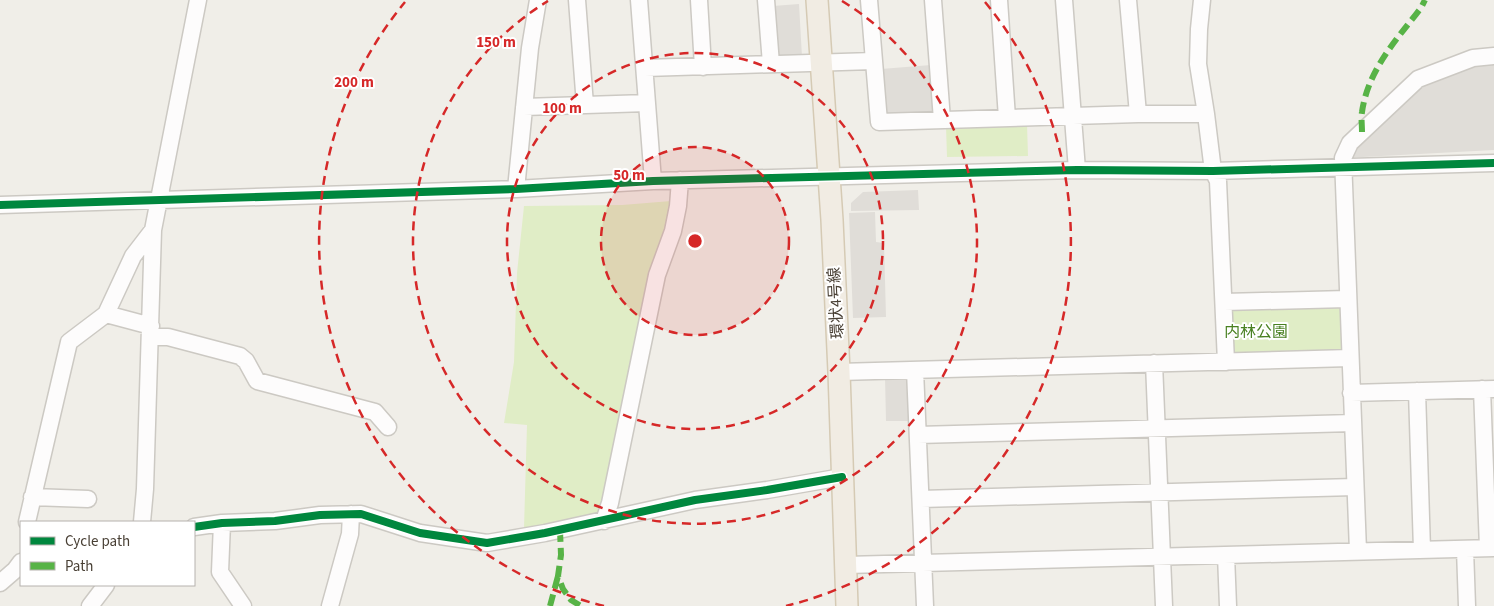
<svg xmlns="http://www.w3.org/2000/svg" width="1494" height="606" font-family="'Source Sans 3','Noto Sans JP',sans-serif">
<rect width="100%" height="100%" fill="#f0eee8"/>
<path fill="#e0edc6" d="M1027,124L1028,156L947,157L946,126Z
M671,201L668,230L614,466L598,515L524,528L527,425L504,423L514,362L517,273L524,206L622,205Z
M1343,305L1345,352L1231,357L1229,309Z"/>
<path fill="#e0ddd8" d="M799,4L802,57L775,58L773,6Z
M1494,62V150L1344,158L1393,112L1429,82L1470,65Z
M931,65L934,110L932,115H889L885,112L881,69Z
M918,190L919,210L851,211V203L863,192Z
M875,212L876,242L884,243L886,317L853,318L849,213Z
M905,375L910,380L911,421H886L885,377Z"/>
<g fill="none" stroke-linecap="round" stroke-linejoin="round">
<defs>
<path id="minor" d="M577,0L585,105
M639,0L653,181
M699,0L703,67
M766,0L771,64
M869,0L879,122L1138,114H1206
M933,0L942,120
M999,0L1007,118
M1064,0L1077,170
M1128,0L1138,114
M1202,0L1199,29L1198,64L1206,114L1213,171L1218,181L1226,362
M645,68L873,61
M524,107L647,103
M516,189L530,48L538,0
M0,205L516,189L653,181L1077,170L1213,171L1494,163
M1224,302L1347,299
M106,314L151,326
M150,337H168L240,356L246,361L257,381L375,412L388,427
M1154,363L1164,606
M915,370L925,606
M839,372L1350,358
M1482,389L1488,548
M1417,391L1422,550
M1351,393L1494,389
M918,435L1353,423
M32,497L88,499
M921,499L1355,487
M604,521L610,503L657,275L673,231L678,206L680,180
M27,522L69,342L106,314L133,256L153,230
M142,522L145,489L153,230L198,0
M222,523L220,572L243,606
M194,527L222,523L275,521L320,515L361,514L420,533L487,543L545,533L695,500L767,490L842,477
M1465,549L1467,606
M1358,551L1343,158L1350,143L1418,79L1473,58L1494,56
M1226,555L1228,606
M846,565L1494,548
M0,583L15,570L21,562
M90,606L106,585
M330,606L350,534L351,514"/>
<path id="major" d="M817,0L832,220L839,372L847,606"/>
</defs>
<use href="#minor" stroke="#ccc9c3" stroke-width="19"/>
<use href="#major" stroke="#d5cab4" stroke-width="24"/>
<use href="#minor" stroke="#fdfcfc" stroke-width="16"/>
<use href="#major" stroke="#f1ece3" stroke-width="21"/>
<path stroke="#57b346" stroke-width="6" stroke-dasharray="12 6" stroke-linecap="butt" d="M1362,132C1362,125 1361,118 1362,112C1368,70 1396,40 1421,8L1425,0
M560,530L561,555L558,576L563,589L571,600L581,606
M550,606L558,576"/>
<defs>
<path id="cycleway" d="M0,205L516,189L653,181L1077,170L1213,171L1494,163
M194,527L222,523L275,521L320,515L361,514L420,533L487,543L545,533L695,500L767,490L842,477"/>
</defs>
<use href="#cycleway" stroke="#fff" stroke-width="11"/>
<use href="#cycleway" stroke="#00873e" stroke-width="8"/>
</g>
<circle cx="695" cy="241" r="94" fill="#d62828" fill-opacity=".12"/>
<g fill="none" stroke="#d62828" stroke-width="2.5" stroke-dasharray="9 6">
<circle cx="695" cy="241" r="94"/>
<circle cx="695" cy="241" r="188"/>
<path d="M842 1A282 282 0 1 1 548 1"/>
<path d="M604 606A376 376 0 0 1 405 2M985 2A376 376 0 0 1 786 606"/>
</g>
<g text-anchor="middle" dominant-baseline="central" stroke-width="4" stroke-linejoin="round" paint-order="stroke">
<g font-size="16" fill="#483f34" stroke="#fff">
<text transform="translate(836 303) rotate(-93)">環状4号線</text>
</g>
<g font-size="16" fill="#498021" stroke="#fff">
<text x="1256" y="332">内林公園</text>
</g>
</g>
<circle cx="695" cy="241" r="8" fill="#d62828" stroke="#fff" stroke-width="2.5"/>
<g font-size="15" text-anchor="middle" font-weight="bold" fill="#d62828" stroke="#fff" stroke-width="4" stroke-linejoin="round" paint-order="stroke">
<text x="496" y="47">150 m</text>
<text x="354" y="87">200 m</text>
<text x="562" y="113">100 m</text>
<text x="629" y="180">50 m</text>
</g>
<rect x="20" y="521" width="175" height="65" fill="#ffffff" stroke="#b6b2ae"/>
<rect x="30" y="537" width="25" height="8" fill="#00873e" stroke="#b6b2ae"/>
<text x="65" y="546" font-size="15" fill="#483f34">Cycle path</text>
<rect x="30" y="562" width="25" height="8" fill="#57b346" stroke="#b6b2ae"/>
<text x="65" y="571" font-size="15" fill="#483f34">Path</text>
</svg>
